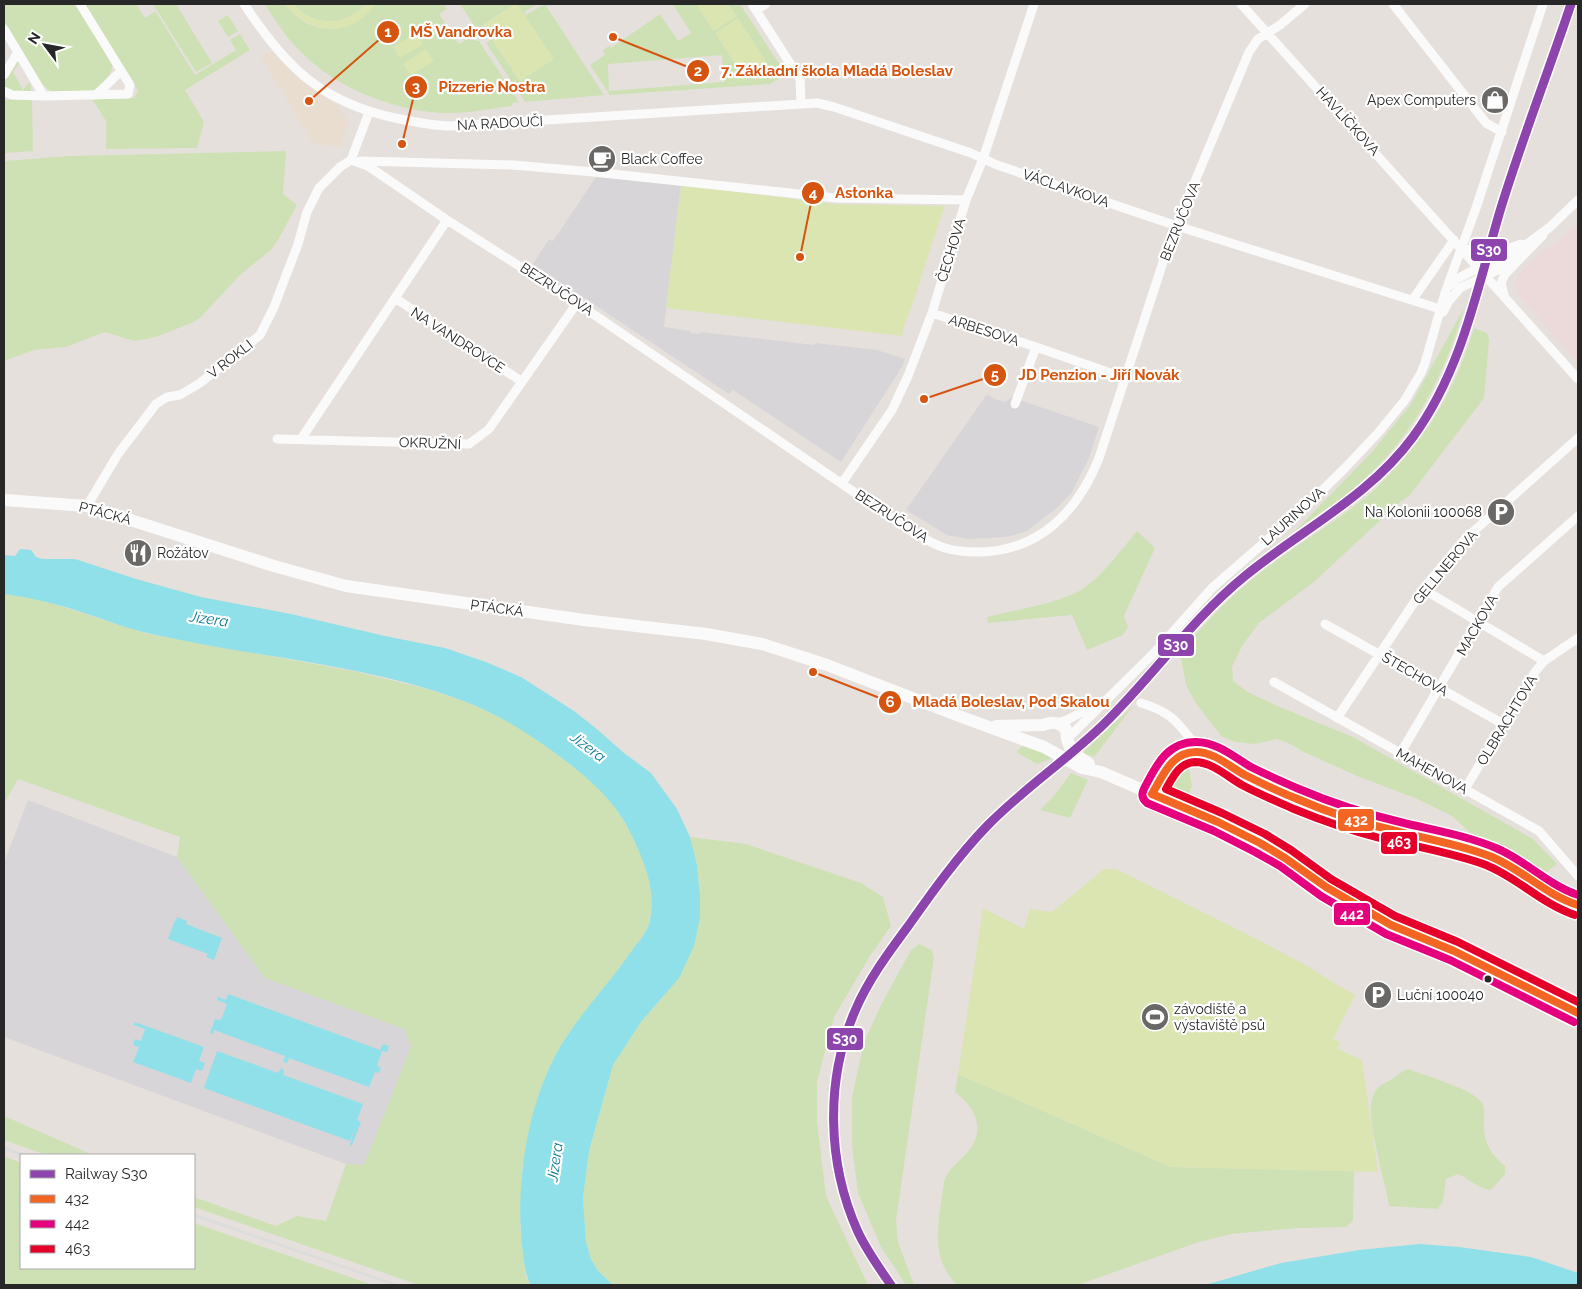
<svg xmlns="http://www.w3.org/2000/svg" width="1582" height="1289" font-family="Raleway,sans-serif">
<rect width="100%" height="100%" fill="#e6e0dc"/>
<path fill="#d8d5d8" d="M596,177L681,185L664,327L690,331V333L700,334L701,332L814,345L815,343L877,350L905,359L902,367L841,462L733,390L729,394L533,264L549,239L553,241Z
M987,394L995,399L1006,402L1011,397L1099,427L1089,458L1072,492L1058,507L1027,531L1007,537L967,539L947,535L906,510Z
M28,800L177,857L265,978L404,1029L411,1047L364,1165L346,1164L4,1037V863Z"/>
<path fill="#e9ddd0" d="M271,51L307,85L338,106L348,121L341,147L313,143L261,57Z"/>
<path fill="#ecdadb" d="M1578,223V363L1519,296L1515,283L1518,275L1547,246L1550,248Z"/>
<path fill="#cee1b4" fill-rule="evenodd" d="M4,4H76L112,63C114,73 102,87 93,90C87,92 58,93 53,92C49,91 46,87 43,85L4,21Z
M85,4H136L145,18L156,11L151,4L195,75L236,50L230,40L240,34L250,50L185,90L204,122L197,148L106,149V121L92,99L134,98L138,91Z
M153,4H176L212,63L196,72Z
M265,4H285C298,21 317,32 339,28C345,27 351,22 357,19C364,14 370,11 375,4H444L447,9L439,14L459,44L467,39L479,41L519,102L512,103V106C489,109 464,114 440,113C388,109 335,87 299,50C285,36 275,20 265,4Z
M294,4H366C347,26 313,28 294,4Z
M460,4H515L483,25L490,36L485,39L482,37Z
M517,4H538L524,12L526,15L545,4L604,95L525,102L486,43L492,39L520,81L553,59Z
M673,4H696L714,31L736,16L728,4H740L780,65L782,72L780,78L770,84L610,95L590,65L605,55L603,50L609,46L611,48L660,14L678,41L691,33ZM722,55L724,82L609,91L608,64Z
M228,15L238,31L228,37L218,21Z
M16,61L19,63L13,72L23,90L29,82L31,86V91L13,93L5,88V78Z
M32,99L33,151L4,153V100Z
M286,151L283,194L297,205L278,240L270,251L241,274L201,317L194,322L156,337L134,341L105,332L66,347L34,350L4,361V161L70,156Z
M1464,308C1444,378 1411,441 1354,488C1335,504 1314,517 1295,531L1371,453L1411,404Z
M1474,328L1487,333L1489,340L1484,398L1410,495L1400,502L1314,582L1259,623L1242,646L1232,667L1233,681L1248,692L1275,705L1353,737L1533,839L1557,864L1543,875L1478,840L1452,816L1415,798L1357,776L1304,752L1288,743L1277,739L1255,744L1235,742L1221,736L1195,702L1186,685L1180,653C1201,628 1223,603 1249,582C1284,552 1326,529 1362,500C1371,494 1379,485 1387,477C1429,435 1457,385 1474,328Z
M1137,531L1155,548L1124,616L1128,627L1123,635L1087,650L1072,615L988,623L987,617C1014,610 1062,603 1084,588C1102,576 1123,548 1137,531Z
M4,594L36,598L144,633L353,671L424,688L462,700L500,717L530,734L593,782L613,804L630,831L646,866L652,890L651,912L648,928L629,955L564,1040L522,1167L520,1227L526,1277L531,1285H419L194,1207V1197L276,1226L297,1216L326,1221L346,1164L364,1165L411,1047L404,1029L265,978L177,857L180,837L18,779L4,804Z
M1134,705L1094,757L1087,754L1085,757L1080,755Z
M1022,746L1042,751L1055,757L1037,764L1016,752Z
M1188,765L1192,786L1188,796C1179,796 1172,792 1172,783L1179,772Z
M1071,773L1088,780L1070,818L1040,810L1053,797Z
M690,837L746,844L861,883L883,897L891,926L870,956L834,1017L817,1082V1121L826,1196L868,1285H613L598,1271L591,1259L586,1242L583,1198L589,1151L613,1065L641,1022L663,997L700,917V895L697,865Z
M919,944L932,950L934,957L896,1221L898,1242L914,1285H906L881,1247L858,1193L852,1146V1097L864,1042L881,1005L911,950Z
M1408,1069C1424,1075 1475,1090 1482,1103C1485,1108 1484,1116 1484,1122C1483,1141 1490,1154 1505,1166V1174L1491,1190C1478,1189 1470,1179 1458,1174L1446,1179L1443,1201L1438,1209L1389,1206C1386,1183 1364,1115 1373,1096C1378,1084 1383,1085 1392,1079C1398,1075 1402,1071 1408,1069Z
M958,1074L1171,1167L1354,1171L1353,1221L1346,1227L1298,1228L1231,1234L1196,1243L1078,1285H957C927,1254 940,1219 944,1181C949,1167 961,1161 969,1150C986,1129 975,1107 955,1092Z
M4,1116L11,1119L93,1155H46L4,1140Z
M4,1156L21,1163V1268H194V1223L373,1285H4Z"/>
<path fill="#dae5b2" d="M285,4H294C313,28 347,26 366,4H375C353,39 309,35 285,4Z
M515,4H517L554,59L520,81L483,25Z
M696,4H728L737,16L714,31Z
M738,18L767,63L744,78L715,33Z
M416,33L423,44L400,58L393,47Z
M426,49L434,61L411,75L403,64Z
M681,185L834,204L945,206C933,238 924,270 913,303C909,314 904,324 902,336L666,308Z
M1104,869H1116C1178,900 1241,930 1302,963C1320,973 1336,985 1355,995L1333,1039L1340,1042L1338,1049L1362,1060L1378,1172L1171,1167L958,1074L983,908L1024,929L1030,909L1052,912Z"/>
<path fill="#8fe0e8" d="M20,549L31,550L36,557L42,559H75L136,579L201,597L291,614L385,636L445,648L486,662L521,677L574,711L598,730L624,753L651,773L677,809L690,837L697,865L700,895V917L694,946L679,978L641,1022L613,1065L589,1151L583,1198L586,1242L591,1259L598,1271L613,1285H531C524,1273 524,1259 522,1245C515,1180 529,1094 565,1039C585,1008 612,980 633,949C639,941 646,933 649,924C657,893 646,866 633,838C618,804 593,782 563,759C531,735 499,714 461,700C360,663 251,657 147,633C128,629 109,621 90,615C61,605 34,598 4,594V555L15,556Z
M177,917L187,921L186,924L222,938L214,960L206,957L208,954L168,939L175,920L176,921Z
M228,994L380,1050L383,1044L389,1046L387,1052L382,1051L377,1066L381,1068L379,1073L375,1072L369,1087L289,1058L287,1063L283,1062L285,1056L214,1030L213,1034L210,1033L215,1019L221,1020L227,1004L217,1000L218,997L226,1000Z
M135,1022L204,1047L199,1061L205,1063L202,1071L196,1069L191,1083L133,1062L139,1047L133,1045L135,1039L141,1041L145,1029L134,1025Z
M217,1051L278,1073L281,1068L284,1070L283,1075L363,1104L357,1120L361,1122L352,1145L351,1146L350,1144L356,1125L350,1141L204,1088Z
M1420,1244L1459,1247L1531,1257L1578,1273V1285H1205L1281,1263L1359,1250Z"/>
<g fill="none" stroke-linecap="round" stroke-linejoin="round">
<path stroke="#fbfafa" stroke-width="9" d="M244,4C285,66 320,102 395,118C414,122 433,126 452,126L817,103L834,107L971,153L997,165L1177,226L1440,309
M752,4L800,79L801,103
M1241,4L1578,379
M1393,4L1486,123L1502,132
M756,10L766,4
M4,29L44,96L128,94L130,85L80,4
M4,75L18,52
M4,91L12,95L44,96
M96,95L121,71
M351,160L368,166L447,220L577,303L911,531C922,537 932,544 945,548C955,551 968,552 979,552C1040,551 1078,511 1099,458L1170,241L1249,52L1258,39L1280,25L1305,4
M351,160L369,112
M361,161L513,165L594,172L836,198L966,200
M1461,248L1494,254L1521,244
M1449,286L1457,279L1472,271L1502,259L1520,249L1550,227L1578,200
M1504,295L1501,283L1505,274L1543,235
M395,298L521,381
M1413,299L1454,240
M1443,312L1449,301L1460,288L1519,260
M932,313L1036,347L1125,378
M1015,404L1036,347
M277,439L469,444L489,429L577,303
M301,439L447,220
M842,483L892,410L908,376L932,313L966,200L983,159L1034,4
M87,506L118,454L156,404L167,397L180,395L200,383L260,335L274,307L298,244L307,212L319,188L340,167L351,160
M1423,589L1544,661
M1325,624L1505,725
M1274,682L1539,831L1578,876
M1141,703C1173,712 1181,726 1200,752
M1337,718L1423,589L1465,539L1578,438
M1056,723L1067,720L1101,702
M1067,739L1154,653L1212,588L1304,508L1344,469L1378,433L1405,400L1421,373L1425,363L1445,293L1476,208L1543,4
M1400,754L1498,587L1578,516
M1465,789L1535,672L1544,661L1578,638
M1152,794L1218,822L1260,843L1285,858L1326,887L1391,925L1454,951L1578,1013"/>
<path stroke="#fbfafa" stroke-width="12" d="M4,500L87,506L274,566L346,586L584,620L706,634L762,644L827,665L959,716L1044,747L1082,768L1101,772L1152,794C1162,778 1168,756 1188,753C1210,748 1229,767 1247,776C1259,782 1272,789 1285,794C1317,808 1351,820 1386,829C1421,838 1458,844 1492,857C1523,869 1546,898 1578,905
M996,726L1043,725C1052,721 1059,722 1066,729L1067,739L1070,748L1079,757L1089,764"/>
<path stroke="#dcdcdd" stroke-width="3" d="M4,1148L23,1155
M194,1215L396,1285"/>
<defs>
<path id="bus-1" d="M1578,905C1546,895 1523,870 1492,857C1463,845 1431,840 1400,832C1364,824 1329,813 1295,798C1279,792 1263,784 1247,776C1231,768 1215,752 1196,752C1171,752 1163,776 1152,794L1218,822L1260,843L1285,858L1326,887L1391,925L1454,951L1578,1013"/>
<path id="bus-2" d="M1574,1022L1450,960L1386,934L1321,896L1280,866L1255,852L1214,831L1147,803C1139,796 1143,791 1147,783C1158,762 1169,742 1196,742C1217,742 1234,757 1251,767C1267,775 1283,782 1299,789C1332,803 1366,814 1400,822C1432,830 1465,835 1496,848C1525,860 1548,885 1578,895"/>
<path id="bus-3" d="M1575,915C1542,904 1518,878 1486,865C1453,853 1418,847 1383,839C1353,831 1323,821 1294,809C1276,801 1259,794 1242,785C1228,777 1212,762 1195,762C1179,763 1173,777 1166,789L1222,813L1265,834L1291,850L1331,879L1395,916L1458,942L1578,1002"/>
</defs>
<use href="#bus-1" stroke="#fff" stroke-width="11"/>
<use href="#bus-2" stroke="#fff" stroke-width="11"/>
<use href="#bus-3" stroke="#fff" stroke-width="11"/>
<use href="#bus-1" stroke="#f26522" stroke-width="8"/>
<use href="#bus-2" stroke="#e5007d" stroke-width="8"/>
<use href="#bus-3" stroke="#e4002b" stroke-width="8"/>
<defs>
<path id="rail-1" d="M891,1285C879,1268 867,1251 858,1232C827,1163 825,1080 855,1011C868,980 889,952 909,925C933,891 958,856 987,826C1023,789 1067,760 1105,723C1153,676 1192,619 1245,576C1301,530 1369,497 1413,437C1462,370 1477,289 1500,211C1521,142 1548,73 1571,4"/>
</defs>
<use href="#rail-1" stroke="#fff" stroke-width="12"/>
<use href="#rail-1" stroke="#8e44ad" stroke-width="9"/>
</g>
<defs>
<symbol id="shop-disc" viewBox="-11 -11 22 22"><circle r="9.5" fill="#6a6866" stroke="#fff"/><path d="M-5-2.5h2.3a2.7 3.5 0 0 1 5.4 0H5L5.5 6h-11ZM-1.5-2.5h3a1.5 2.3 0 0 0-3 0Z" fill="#fff"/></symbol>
<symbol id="cafe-disc" viewBox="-11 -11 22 22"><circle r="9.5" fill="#6a6866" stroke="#fff"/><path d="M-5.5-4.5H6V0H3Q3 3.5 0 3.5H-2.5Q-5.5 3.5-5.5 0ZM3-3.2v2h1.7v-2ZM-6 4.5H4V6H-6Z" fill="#fff"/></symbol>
<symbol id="parking-disc" viewBox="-11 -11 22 22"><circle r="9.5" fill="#6a6866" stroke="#fff"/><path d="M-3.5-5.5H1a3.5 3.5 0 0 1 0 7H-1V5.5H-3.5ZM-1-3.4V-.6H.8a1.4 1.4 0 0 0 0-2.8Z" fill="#fff"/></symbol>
<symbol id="restaurant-disc" viewBox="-11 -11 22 22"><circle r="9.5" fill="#6a6866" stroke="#fff"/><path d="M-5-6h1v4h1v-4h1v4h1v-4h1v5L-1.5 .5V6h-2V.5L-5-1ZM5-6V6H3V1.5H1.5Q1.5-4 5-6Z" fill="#fff"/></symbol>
<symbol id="stadium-disc" viewBox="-11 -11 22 22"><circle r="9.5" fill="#6a6866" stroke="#fff"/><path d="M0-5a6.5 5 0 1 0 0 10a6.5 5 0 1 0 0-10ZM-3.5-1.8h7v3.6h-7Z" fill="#fff"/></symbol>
</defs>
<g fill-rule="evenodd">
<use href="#shop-disc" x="1479" y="84" width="32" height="32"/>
<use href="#cafe-disc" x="586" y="143" width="32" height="32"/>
<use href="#parking-disc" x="1485" y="496" width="32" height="32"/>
<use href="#restaurant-disc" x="122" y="537" width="32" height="32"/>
<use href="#parking-disc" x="1362" y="979" width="32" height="32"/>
<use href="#stadium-disc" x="1139" y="1001" width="32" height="32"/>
</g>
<circle fill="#272727" stroke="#fff" stroke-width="2" cx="1488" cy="979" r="4.5"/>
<g text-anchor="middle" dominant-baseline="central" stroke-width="4.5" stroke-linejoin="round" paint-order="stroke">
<g font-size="14" fill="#272727" stroke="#fff" text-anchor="start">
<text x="1476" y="100" text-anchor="end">Apex Computers</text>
<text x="621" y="159">Black Coffee</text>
<text x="1482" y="512" text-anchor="end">Na Kolonii 100068</text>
<text x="157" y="553">Rožátov</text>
<text x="1397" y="995">Luční 100040</text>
<text x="1174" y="1009">závodiště a<tspan x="1174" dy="16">výstaviště psů</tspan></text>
</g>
<g font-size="14" fill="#272727" stroke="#fff">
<text transform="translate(1348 121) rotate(48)">HAVLÍČKOVA</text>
<text transform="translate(500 123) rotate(-3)">NA RADOUČI</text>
<text transform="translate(1066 188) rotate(19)">VÁCLAVKOVA</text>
<text transform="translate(1180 221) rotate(-68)">BEZRUČOVA</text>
<text transform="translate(951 250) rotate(-73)">ČECHOVA</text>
<text transform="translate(557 289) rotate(33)">BEZRUČOVA</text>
<text transform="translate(984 330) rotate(18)">ARBESOVA</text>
<text transform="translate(458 340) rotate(33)">NA VANDROVCE</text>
<text transform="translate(230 359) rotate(-38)">V ROKLI</text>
<text transform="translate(430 443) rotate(2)">OKRUŽNÍ</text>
<text transform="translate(105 513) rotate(15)">PTÁCKÁ</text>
<text transform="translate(892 516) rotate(33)">BEZRUČOVA</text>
<text transform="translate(1293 516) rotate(-42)">LAURINOVA</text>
<text transform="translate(1445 567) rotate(-50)">GELLNEROVA</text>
<text transform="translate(497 608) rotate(8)">PTÁCKÁ</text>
<text transform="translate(1477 625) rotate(-60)">MACKOVA</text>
<text transform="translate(1415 674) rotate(30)">ŠTECHOVA</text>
<text transform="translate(1507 720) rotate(-59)">OLBRACHTOVA</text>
<text transform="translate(1432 771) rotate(29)">MAHENOVA</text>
</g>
<g font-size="15" font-style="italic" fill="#0d7c95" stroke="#fff">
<text transform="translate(209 619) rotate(8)">Jizera</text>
<text transform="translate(588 747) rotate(37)">Jizera</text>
<text transform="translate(555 1162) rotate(-82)">Jizera</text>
</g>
</g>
<path fill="none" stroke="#d5540f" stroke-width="2" d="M309 101L388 32M613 37L698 71M402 144L416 87M800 257L813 193M924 399L995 375M813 672L890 702"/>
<g fill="#d5540f" stroke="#fff" stroke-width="2">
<circle cx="309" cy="101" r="5"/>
<circle cx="613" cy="37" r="5"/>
<circle cx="402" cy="144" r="5"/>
<circle cx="800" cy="257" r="5"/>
<circle cx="924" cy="399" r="5"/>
<circle cx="813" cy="672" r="5"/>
<circle cx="388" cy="32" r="12"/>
<circle cx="698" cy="71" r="12"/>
<circle cx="416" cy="87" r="12"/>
<circle cx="813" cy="193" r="12"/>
<circle cx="995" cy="375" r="12"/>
<circle cx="890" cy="702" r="12"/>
</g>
<g font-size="15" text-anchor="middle" font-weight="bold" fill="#fff">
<text x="388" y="37">1</text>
<text x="698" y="76">2</text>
<text x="416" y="92">3</text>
<text x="813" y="198">4</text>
<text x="995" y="380">5</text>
<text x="890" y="707">6</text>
</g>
<g font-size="15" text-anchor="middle" font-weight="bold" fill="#d5540f" stroke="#fff" stroke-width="4.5" stroke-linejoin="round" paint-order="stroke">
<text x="461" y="37">MŠ Vandrovka</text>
<text x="837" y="76">7. Základní škola Mladá Boleslav</text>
<text x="492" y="92">Pizzerie Nostra</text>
<text x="864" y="198">Astonka</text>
<text x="1099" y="380">JD Penzion - Jiří Novák</text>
<text x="1011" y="707">Mladá Boleslav, Pod Skalou</text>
</g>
<g stroke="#fff" stroke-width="2">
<rect x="1470" y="238" width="38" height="24" rx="5" fill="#8e44ad"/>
<rect x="1157" y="633" width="38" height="24" rx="5" fill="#8e44ad"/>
<rect x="1337" y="808" width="38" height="24" rx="5" fill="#f26522"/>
<rect x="1380" y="831" width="38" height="24" rx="5" fill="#e4002b"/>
<rect x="1333" y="902" width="38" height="24" rx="5" fill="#e5007d"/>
<rect x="826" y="1027" width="38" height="24" rx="5" fill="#8e44ad"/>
</g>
<g font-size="14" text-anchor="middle" font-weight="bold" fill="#fff">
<text x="1489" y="255">S30</text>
<text x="1176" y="650">S30</text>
<text x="1356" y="825">432</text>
<text x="1399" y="847">463</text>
<text x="1352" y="919">442</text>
<text x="845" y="1044">S30</text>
</g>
<rect width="1582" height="1289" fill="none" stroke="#272727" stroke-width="10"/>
<rect x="20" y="1154" width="175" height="115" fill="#ffffff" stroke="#a9a9a9"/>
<rect x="30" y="1170" width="25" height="8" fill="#8e44ad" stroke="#a9a9a9"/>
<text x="65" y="1179" font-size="15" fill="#272727">Railway S30</text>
<rect x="30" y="1195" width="25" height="8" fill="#f26522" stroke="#a9a9a9"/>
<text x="65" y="1204" font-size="15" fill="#272727">432</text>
<rect x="30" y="1220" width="25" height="8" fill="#e5007d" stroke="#a9a9a9"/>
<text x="65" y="1229" font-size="15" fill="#272727">442</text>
<rect x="30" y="1245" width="25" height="8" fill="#e4002b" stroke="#a9a9a9"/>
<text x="65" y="1254" font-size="15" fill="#272727">463</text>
<g transform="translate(45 45) rotate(302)" stroke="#ffffff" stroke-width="4" paint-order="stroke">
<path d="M0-4L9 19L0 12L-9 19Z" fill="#272727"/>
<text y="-8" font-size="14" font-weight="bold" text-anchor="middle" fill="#272727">N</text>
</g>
</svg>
